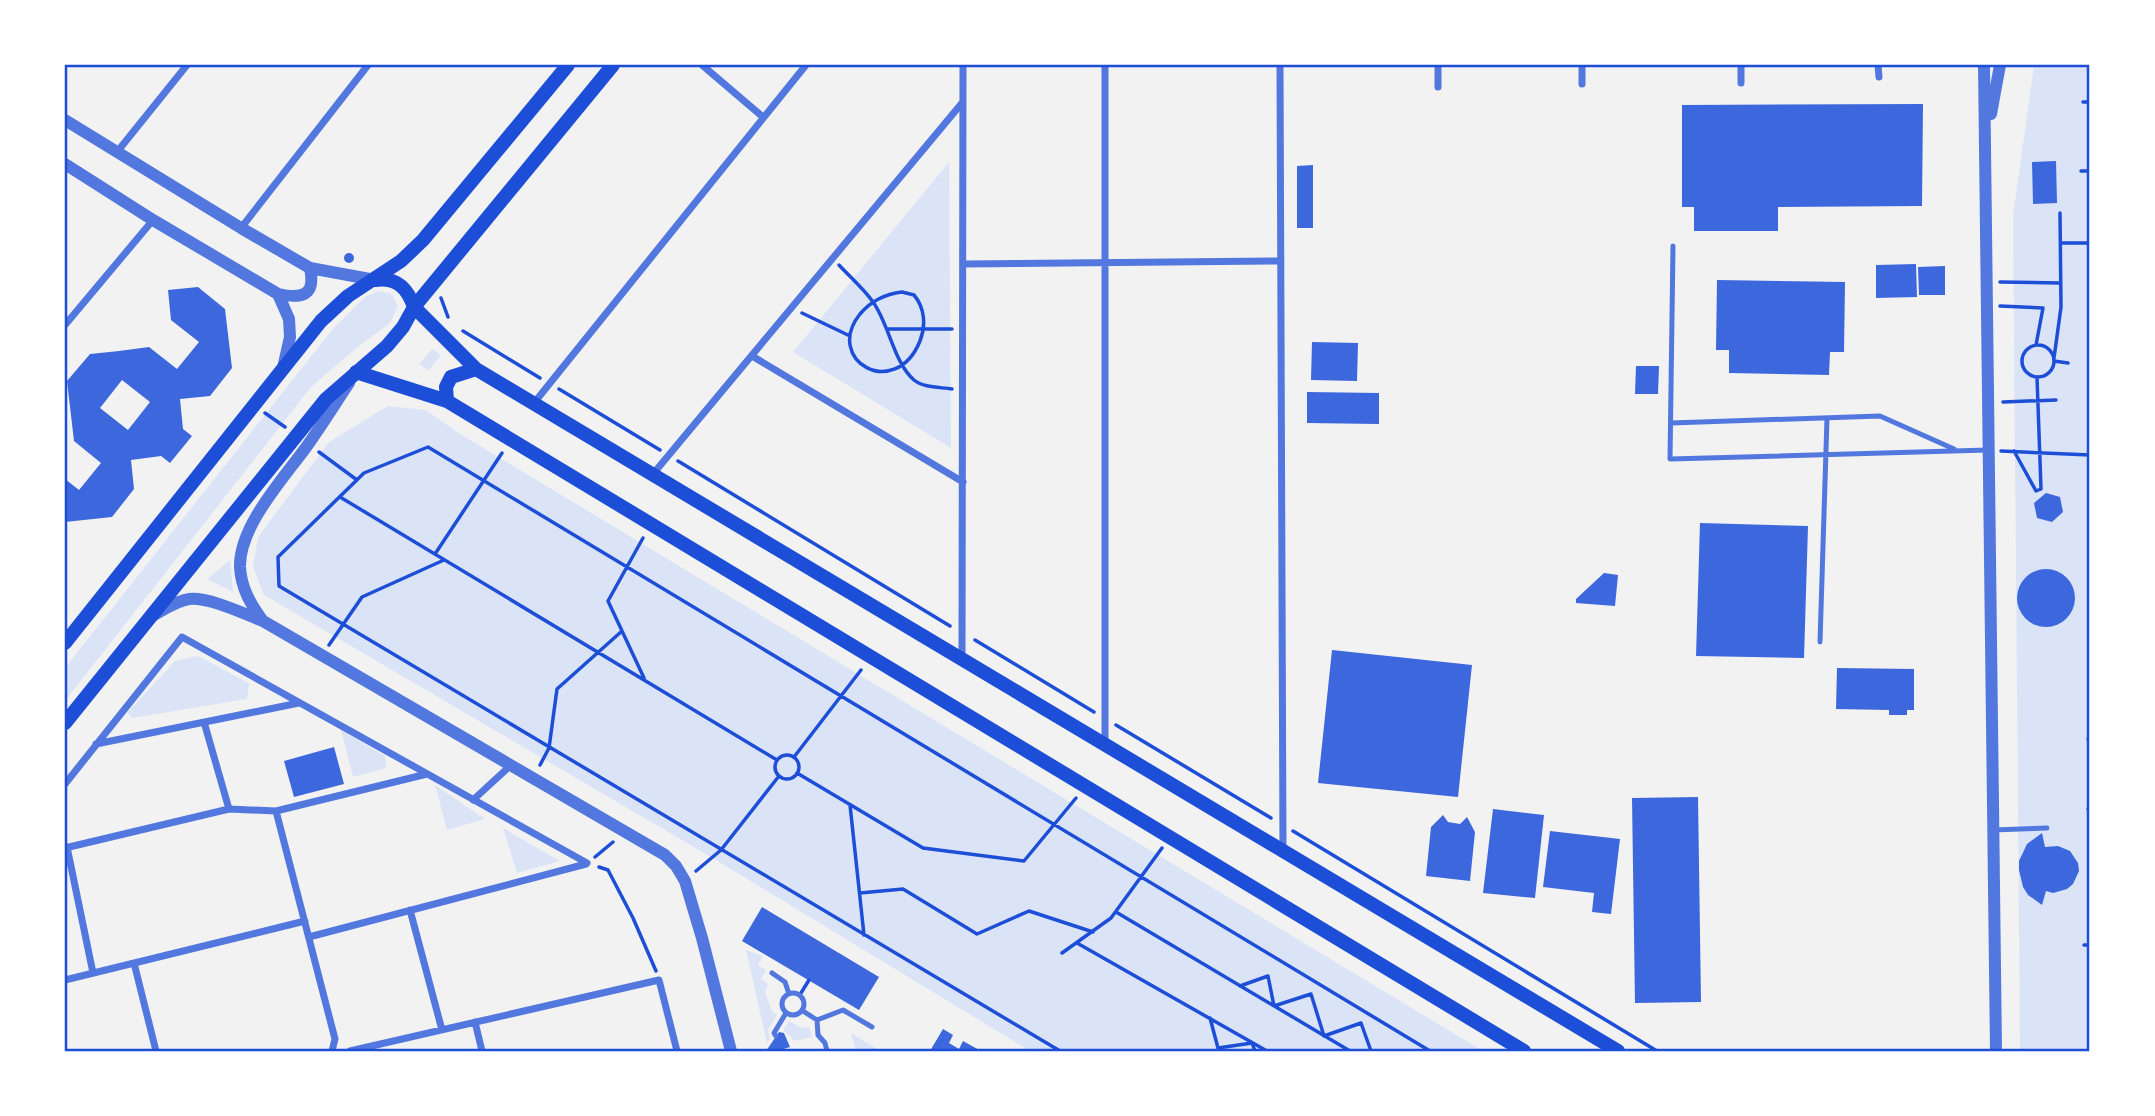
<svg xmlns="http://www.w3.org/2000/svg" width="2155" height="1116" font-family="'Roboto Serif',serif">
<rect width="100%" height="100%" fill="#f2f2f2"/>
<path fill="#dbe4f7" d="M2034,65H2090V1051H2020L2013,216Z
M949,162L951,448L793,352Z
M378,291L392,294L398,306L390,323L359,346L311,387L65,701V668L332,330L365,297Z
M432,349L441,355L428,371L419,364Z
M388,406L426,410L457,432L1483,1051H1030L716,860L264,595L253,567L258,537L329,442Z
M230,560L233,592L207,579Z
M198,656L249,683L247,699L133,718L127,713L175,661Z
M341,730L385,756L386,768L353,777Z
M435,785L485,819L447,830Z
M503,828L560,861L517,873Z
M746,950L763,956L758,965L766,970L761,979L768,984L765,992L772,1011L777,1015L768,1030L770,1039L767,1044Z
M789,1021L802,1028L809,1026L812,1037L795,1041L783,1030Z
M851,1033L880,1051H856Z"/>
<path fill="#3d67dc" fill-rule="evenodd" d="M1923,104L1922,206L1778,207V231H1694V207H1682V105Z
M2056,161L2057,203L2033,204L2032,162Z
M1313,165V228H1297V166Z
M344 258a5 5 0 1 1 10 0a5 5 0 1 1-10 0Z
M1916,264L1917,297L1876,298V265Z
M1945,266V295H1919L1918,267Z
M1717,280L1845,282L1844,352H1830L1829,375L1729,373V350H1716Z
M198,287L225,309L232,368L210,396L180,399L183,429L192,436L170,463L161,456L131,460L134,489L112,517L65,522V479L79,490L101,463L74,441L67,381L90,354L119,351L149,347L177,369L199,342L171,320L168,290ZM122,380L150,402L128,430L100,408Z
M1312,342L1358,343L1357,381L1311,380Z
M1636,366H1659L1658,394H1635Z
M1307,392L1379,393V424L1307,423Z
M2046,493L2060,497L2063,512L2052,522L2037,518L2034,503Z
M1700,523L1808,526L1804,658L1696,656Z
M2017 598a29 29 0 1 1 58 0a29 29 0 1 1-58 0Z
M1604,573L1618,575L1615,606L1576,603V599Z
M1332,650L1472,665L1458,797L1318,783Z
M1837,668L1914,669V710H1907V715H1889V710L1836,709Z
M334,747L344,784L294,797L284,761Z
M1698,797L1701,1002L1635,1003L1632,798Z
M1493,809L1544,815L1535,898L1483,893Z
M1443,815L1448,822L1460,824L1467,817L1475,832L1470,881L1426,876L1431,827Z
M1550,831L1620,839L1611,914L1592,912L1594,893L1543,887Z
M2042,833L2045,847L2058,846L2070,851L2078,863L2079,871L2073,884L2067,889L2053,893L2046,891L2042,905L2028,895L2023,887L2019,870V861L2027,844Z
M762,907L879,977L859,1010L742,941Z
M943,1029L953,1035L949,1043L959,1049L963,1041L981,1051H930Z
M779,1032L784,1033L790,1047L777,1051H766Z"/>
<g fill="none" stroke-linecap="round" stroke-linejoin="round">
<path stroke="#1d4ed8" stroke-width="3.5" d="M2083,102H2090
M2081,171H2090
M2061,243H2090
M839,265C850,277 864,289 873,302C889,324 894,363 914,380C924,388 939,387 952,389
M2000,282L2060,283
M902,292L914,295C925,308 926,326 920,341C895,402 823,360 860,314C871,301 885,294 902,292Z
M441,298L448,317
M2000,306L2043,308L2036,345
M802,313L850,336
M888,329H952
M463,331L540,378
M2022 361a16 16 0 1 1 32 0a16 16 0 1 1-32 0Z
M2054,358L2061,307L2060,213
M2054,361L2068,363
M559,389L660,450
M2003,402L2056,400
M265,413L285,427
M2001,451L2090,455
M2014,451L2036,491L2041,489L2037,377
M319,452L357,480
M678,461L950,626
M340,497L777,760
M643,538L608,601L644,678
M435,554L502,453
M975,640L1094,712
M329,645L362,597L444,560
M1116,725L1271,818
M2088,739H2090
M775 767a12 12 0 1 1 24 0a12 12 0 1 1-24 0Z
M794,757L861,670
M540,765L549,748L557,689L622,631
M797,773L923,848L1024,861L1076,798
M850,805L864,935
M2088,809H2090
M1293,831L1657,1051
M595,857L613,842
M599,867L608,870L633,918L656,971
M696,871L721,850L779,776
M860,893L903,889L977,934L1029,911L1093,932
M1116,912L1350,1051
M1077,943L1267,1051
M2084,945H2090
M1062,953L1111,918L1162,848
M1240,986L1268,976L1274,1006L1311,994L1324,1036L1361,1023L1371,1051
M801,993L809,980
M1210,1018L1218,1048L1252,1043L1255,1051
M1060,1051L279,586L278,557L364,473L428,447L1430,1051"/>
<path stroke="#5277de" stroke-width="5" d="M1673,246L1670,459L1988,450
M1671,423L1880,416L1954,449
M1820,642L1827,418
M1993,830L2047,828
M772,973L785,982L789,994
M782 1004a11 11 0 1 1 22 0a11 11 0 1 1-22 0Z
M803,1011L817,1020L818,1035L825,1043L827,1051
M817,1020L843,1010L872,1027
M776,1036L774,1033L786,1013"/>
<path stroke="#5277de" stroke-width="7" d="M702,65L763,117
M1280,65L1283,851
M1438,65V87
M1582,65V84
M1741,65V83
M1878,65L1879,77
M117,152L187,65
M241,228L368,65
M963,264L1281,261
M65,325L153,220
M752,356L963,482
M534,403L806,65
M653,474L962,103
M962,659L963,65
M204,722L229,809L276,811L335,1039L332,1051
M96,744L299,703
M1105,744V65
M65,784L182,637L587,863
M473,800L511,765
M276,811L427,774
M67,847L93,973
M65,848L229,809
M410,910L442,1030
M309,937L586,864
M134,963L156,1051
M65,980L305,921
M475,1022L482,1051
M350,1051L659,980L677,1051"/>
<path stroke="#5277de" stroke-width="12" d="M1984,65L1996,1051
M1991,114L2000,65
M65,120L241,228L310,268L375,280
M65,164L153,220L278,294L289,319L290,337L283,368
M278,294C302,299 316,296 310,268
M154,615C165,609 176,601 189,599C210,597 244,614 263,621L665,855L676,866L685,881L702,938L731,1051
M263,621C251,605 241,588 240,567C239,526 284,478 307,446C322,425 335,404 349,383"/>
<path stroke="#1d4ed8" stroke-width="14" d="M375,280C396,277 407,287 414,307L476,369L1618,1051
M356,372L447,401L1524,1051
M447,401L446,387L451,377L476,369
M65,643L321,321L348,296L401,261L423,240L568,65
M65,723L326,399L387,346L403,327L414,307L613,65"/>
</g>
<rect width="2155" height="1116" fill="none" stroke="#ffffff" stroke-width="133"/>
<rect x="66" y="66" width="2022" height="984" fill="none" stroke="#1d4ed8" stroke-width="2.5"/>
</svg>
